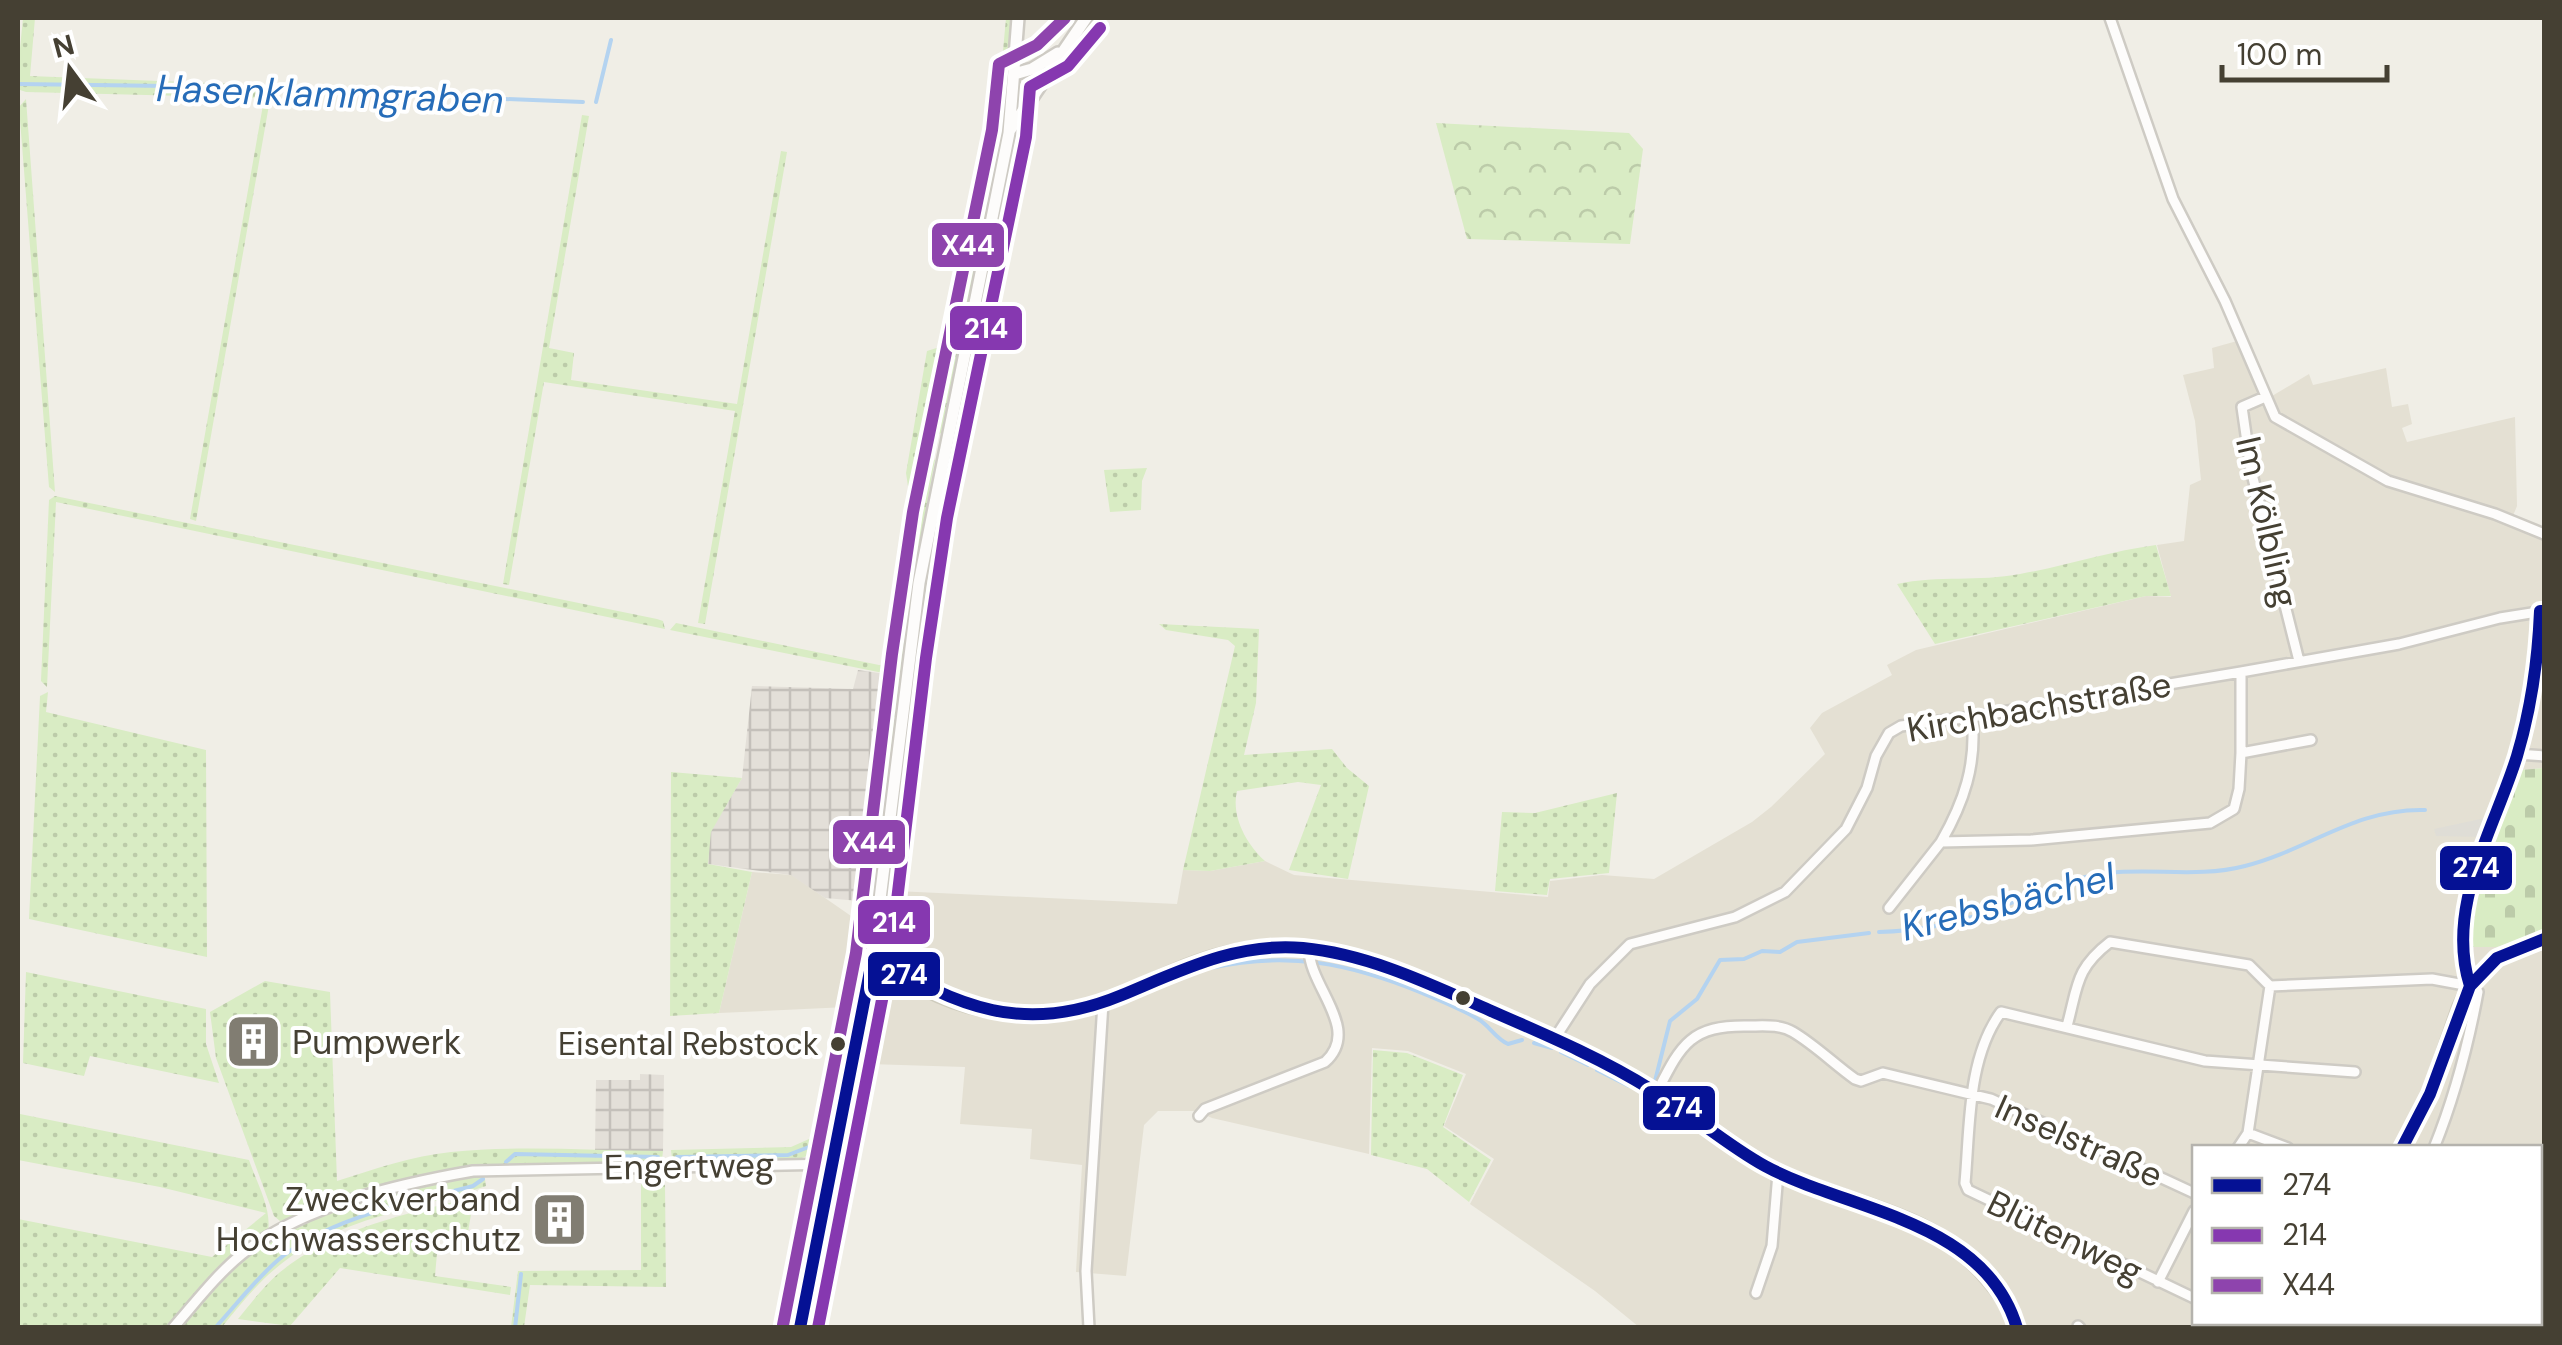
<svg xmlns="http://www.w3.org/2000/svg" width="2562" height="1345" font-family="'DM Sans',sans-serif">
<defs>
<pattern id="industrial-grid" width="8" height="8" patternUnits="userSpaceOnUse" patternTransform="scale(2.5)"><rect width="8" height="8" fill="#e3dfd8"/><path d="M0 4h8M4 0v8" fill="none" stroke="#c4c0ba"/></pattern>
<pattern id="grass-dots" width="8" height="8" patternUnits="userSpaceOnUse" patternTransform="scale(2.5)"><rect width="8" height="8" fill="#d9ecc4"/><path d="M2 2h.1M6 6h.1" fill="none" stroke="#bccba9" stroke-width="1.8" stroke-linecap="round"/></pattern>
<pattern id="forest-crowns" width="20" height="18" patternUnits="userSpaceOnUse" patternTransform="scale(2.5)"><rect width="20" height="18" fill="#d9ecc4"/><path d="M2 6a3 3 0 1 1 6 0M12 15a3 3 0 1 1 6 0" fill="none" stroke="#bccba9"/></pattern>
<pattern id="cemetery-stones" width="16" height="16" patternUnits="userSpaceOnUse" patternTransform="scale(2.5)"><rect width="16" height="16" fill="#d9ecc4"/><path d="M2 7V4a2 2 0 0 1 4 0v3zM10 15v-3a2 2 0 0 1 4 0v3z" fill="#bccba9"/></pattern>
</defs>
<rect width="100%" height="100%" fill="#f0eee6"/>
<path fill="#e4e0d3" d="M2237,341L2259,392L2272,396L2309,374L2313,385L2386,368L2392,407L2408,404L2412,424L2402,428L2407,442L2515,417L2517,506L2510,523L2544,537V768L2519,770L2471,946L2497,947L2544,931V1161L2540,1162V1148H2194V1322H2386V1327H1639L1595,1291L1470,1204L1494,1159L1444,1126L1466,1074L1408,1051L1372,1048L1369,1154L1212,1118L1196,1111H1158L1144,1125L1126,1276L1076,1272L1082,1165L1030,1159L1032,1129L960,1124L965,1067L869,1064L882,1009L847,1007L719,1013L752,872L792,875L864,925L891,927L896,891L1177,904L1183,870L1210,871L1265,861L1294,875L1548,897L1550,881L1602,875L1654,879L1752,822L1771,807L1825,754L1810,728L1822,713L1892,675L1887,665L1916,650L2146,596L2171,597L2157,545L2184,541L2190,485L2201,480L2195,421L2183,375L2214,368L2212,348Z"/>
<path fill="url(#industrial-grid)" d="M858,670L893,675L876,800H885L871,902L825,898L791,875L708,864L710,832L742,778L752,686L853,689Z
M640,1074L664,1075L663,1151H595L596,1080H640Z"/>
<path fill="url(#grass-dots)" d="M23,18H35L30,76L265,85L261,98L26,92L20,90L18,69Z
M1006,18H1012L999,152L941,433L938,435L935,430L940,402L978,209L994,149Z
M26,99L55,492L49,487L19,107Z
M263,105H269L196,521L190,519Z
M582,115L589,116L549,348L574,353L571,380L737,404L781,151L787,152L705,624L698,623L735,411L544,382L509,585L503,584Z
M946,345L911,506L906,473L927,351Z
M929,457L935,460L912,586L885,800H876L893,675L670,630L676,623L879,665L895,663C905,594 908,523 929,457Z
M1147,468L1142,481L1141,510L1110,512L1104,470Z
M55,496L657,619L663,621L665,629L56,502L47,687L41,681L49,500Z
M2156,545L2171,596H2146L1935,644L1897,584C1938,575 1979,582 2020,574C2066,566 2110,551 2156,545Z
M1159,624L1259,629L1256,703L1244,755L1332,749L1347,768L1369,786L1348,879L1289,870L1321,785L1298,782L1237,791C1231,816 1246,844 1265,861L1210,871L1183,870L1235,646L1228,640L1166,630Z
M48,692L46,712L206,750L207,957L29,919L40,696Z
M671,772L742,778L711,832L708,864L752,872L719,1013L670,1016Z
M1617,793L1609,873L1550,879L1547,895L1495,891L1502,812L1535,813Z
M26,972L206,1009V1044L219,1083L90,1056L84,1076L23,1063Z
M265,981L330,992L337,1181C375,1169 412,1156 451,1152C521,1145 592,1151 663,1151L662,1160L657,1164L456,1169L280,1221L274,1216L216,1058L210,1012Z
M1373,1050L1407,1053L1463,1075L1443,1127L1491,1160L1469,1202L1427,1169L1371,1155Z
M20,1114L249,1160C256,1181 272,1209 268,1231L222,1266L169,1327L18,1328V1219L212,1257L266,1213L160,1187L18,1160Z
M827,1131L818,1152L796,1160L678,1163L672,1159L671,1150L791,1147Z
M822,1170L794,1327L787,1328L817,1174Z
M484,1173L486,1186C418,1209 338,1218 281,1264C258,1282 240,1305 222,1327L178,1328C198,1304 218,1279 240,1259C300,1206 408,1185 484,1173Z
M641,1184L665,1185L666,1287L530,1285L524,1327H511L518,1271L641,1270Z
M474,1197L468,1232L439,1231L435,1276L511,1287L510,1295L340,1268L290,1326L238,1319C251,1303 264,1286 279,1273C331,1229 410,1213 474,1197Z"/>
<path fill="url(#forest-crowns)" d="M1436,123L1629,133L1643,149L1630,244L1467,239Z"/>
<path fill="url(#cemetery-stones)" d="M2544,768V931L2497,947H2471L2474,894L2519,770Z"/>
<path fill="#dfddd6" d="M2490,817L2482,837L2436,836L2434,829Z"/>
<g fill="none" stroke-linecap="round" stroke-linejoin="round">
<path stroke="#b4d3f0" stroke-width="4" d="M18,84L168,86L583,102
M596,102L611,40
M1879,932C1916,931 1950,925 1984,913C2025,899 2064,878 2108,873C2153,868 2199,878 2245,866C2309,850 2355,808 2425,810
M1210,968C1288,951 1349,963 1422,993C1441,1001 1461,1009 1478,1019C1490,1026 1495,1038 1508,1044L1522,1040
M1534,1043L1552,1048
M1561,1052L1588,1065
M1597,1070L1629,1086
M1655,1081L1670,1021L1697,999L1720,960L1744,959L1762,951L1780,952L1797,942L1869,933
M677,1157L788,1155L814,1145
M506,1162L515,1154L658,1157
M215,1328C236,1305 255,1280 278,1260C328,1218 411,1202 473,1186L483,1179
M515,1328L521,1274"/>
<defs>
<path id="minor" d="M2110,18L2173,199L2225,301L2275,417L2388,481L2495,514L2544,534
M2265,397L2242,407L2251,470L2299,661
M1972,717C1977,764 1964,802 1941,842L2031,840L2210,823L2234,809L2239,789L2241,753V672
M2241,753L2311,740
M2517,754L2544,756
M1889,908L1941,842
M2067,1026C2078,986 2075,969 2110,942L2249,965L2270,986L2432,979L2470,986
M1555,1038L1590,984L1630,944L1735,917L1785,892L1846,829L1867,788L1876,756L1889,733L1901,726L1972,717L2241,672L2399,644L2500,618L2544,611
M1657,1092C1681,1045 1690,1025 1748,1026C1763,1026 1780,1024 1793,1032C1815,1045 1834,1064 1855,1079L1861,1081L1883,1073L1991,1099L2194,1193
M1199,1116L1205,1109L1325,1062C1362,1029 1309,987 1309,949
M2248,1133L2288,1148
M2238,1148L2248,1133L2270,986
M2434,1148C2455,1096 2468,1046 2478,992C2431,958 2499,814 2513,769C2520,745 2527,720 2533,695C2539,668 2540,639 2540,611
M2540,1166L2544,1165
M2158,1282L2194,1211
M1756,1293L1772,1246L1778,1173
M2194,1298L1968,1190L1965,1183C1970,1128 1967,1058 2001,1012L2205,1061L2355,1072
M2251,1322L2262,1328
M2078,1326L2080,1328
M173,1328C195,1303 216,1275 242,1254C302,1206 398,1184 473,1171L833,1164
M1089,1328L1086,1271L1103,1003"/>
<path id="tertiary" d="M1014,74L1032,69L1058,53
M1010,130L1086,18
M873,956L919,583L1009,133L1018,18"/>
<path id="secondary" d="M867,989H923
M2402,1148L2430,1094L2460,1007L2470,986L2497,958L2544,939
M800,1328L873,956C890,966 907,979 925,988C984,1019 1062,1023 1123,995C1184,967 1233,942 1303,948C1365,954 1427,982 1483,1007C1540,1032 1598,1057 1653,1090C1695,1116 1734,1152 1779,1173C1853,1207 1929,1210 1986,1276C2000,1292 2012,1307 2017,1328
M2290,1328L2294,1322"/>
</defs>
<use href="#minor" stroke="#cecbc4" stroke-width="14"/>
<use href="#tertiary" stroke="#cecbc4" stroke-width="16"/>
<use href="#secondary" stroke="#cfccbd" stroke-width="18"/>
<use href="#minor" stroke="#fdfcfb" stroke-width="9"/>
<use href="#tertiary" stroke="#fdfcfb" stroke-width="11"/>
<use href="#secondary" stroke="#f6f4ed" stroke-width="12"/>
<defs>
<path id="bus-1" d="M2470,986C2445,907 2494,830 2517,756C2531,709 2538,660 2540,611H2544
M2402,1148L2430,1094L2470,986L2497,958L2544,939
M800,1328L873,956C957,1007 1024,1036 1122,995C1182,970 1237,942 1303,948C1368,954 1430,984 1489,1010C1544,1034 1601,1058 1652,1090C1691,1113 1725,1144 1765,1166C1848,1211 1985,1219 2017,1328"/>
<path id="bus-2" d="M818,1328L890,959L926,658L947,518L1026,137L1030,87L1068,66L1100,28"/>
<path id="bus-3" d="M783,1325L856,953L892,654L913,512L992,130L999,64L1037,45L1065,18"/>
</defs>
<use href="#bus-1" stroke="#fff" stroke-width="20"/>
<use href="#bus-2" stroke="#fff" stroke-width="20"/>
<use href="#bus-3" stroke="#fff" stroke-width="20"/>
<use href="#bus-1" stroke="#051194" stroke-width="12"/>
<use href="#bus-2" stroke="#8638b0" stroke-width="12"/>
<use href="#bus-3" stroke="#8e44ad" stroke-width="12"/>
</g>
<defs>
<symbol id="building-square" viewBox="-11 -11 22 22"><rect x="-9" y="-9" width="18" height="18" rx="4" fill="#817d72" stroke="#fff"/><path d="M-4-6H4V6H1V3H-1V6H-4ZM-2.5-4.3h1.7v1.8h-1.7ZM.8-4.3h1.7v1.8H.8ZM-2.5-1h1.7V.8h-1.7ZM.8-1h1.7V.8H.8Z" fill="#fff"/></symbol>
</defs>
<g fill-rule="evenodd">
<use href="#building-square" x="222" y="1010" width="63" height="63"/>
<use href="#building-square" x="528" y="1188" width="63" height="63"/>
</g>
<g fill="#454033" stroke="#fff" stroke-width="4">
<circle cx="1463" cy="998" r="9"/>
<circle cx="838" cy="1044" r="9"/>
</g>
<g text-anchor="middle" dominant-baseline="central" stroke-width="8" stroke-linejoin="round" paint-order="stroke">
<g font-size="32" fill="#454033" stroke="#fff" text-anchor="end">
<text x="819" y="1044">Eisental Rebstock</text>
</g>
<g font-size="35" fill="#454033" stroke="#fff">
<text transform="translate(2267 522) rotate(77)">Im Kölbling</text>
<text transform="translate(2039 707) rotate(-10)">Kirchbachstraße</text>
<text transform="translate(2079 1141) rotate(24)">Inselstraße</text>
<text transform="translate(689 1166) rotate(-1)">Engertweg</text>
<text transform="translate(2065 1237) rotate(26)">Blütenweg</text>
</g>
<g font-size="35" fill="#454033" stroke="#fff" text-anchor="start">
<text x="292" y="1042">Pumpwerk</text>
<text x="521" y="1199" text-anchor="end">Zweckverband<tspan x="521" dy="40">Hochwasserschutz</tspan></text>
</g>
<g font-size="38" font-style="italic" fill="#266cb8" stroke="#fff">
<text transform="translate(330 94) rotate(2)">Hasenklammgraben</text>
<text transform="translate(2008 902) rotate(-14)">Krebsbächel</text>
</g>
</g>
<g stroke="#fff" stroke-width="4">
<rect x="930" y="221" width="76" height="48" rx="10" fill="#8e44ad"/>
<rect x="948" y="304" width="76" height="48" rx="10" fill="#8638b0"/>
<rect x="831" y="818" width="76" height="48" rx="10" fill="#8e44ad"/>
<rect x="2438" y="844" width="76" height="48" rx="10" fill="#051194"/>
<rect x="856" y="898" width="76" height="48" rx="10" fill="#8638b0"/>
<rect x="866" y="950" width="76" height="48" rx="10" fill="#051194"/>
<rect x="1641" y="1084" width="76" height="48" rx="10" fill="#051194"/>
</g>
<g font-size="28" text-anchor="middle" font-weight="bold" fill="#fff">
<text x="968" y="255">X44</text>
<text x="986" y="338">214</text>
<text x="869" y="852">X44</text>
<text x="2476" y="877">274</text>
<text x="894" y="932">214</text>
<text x="904" y="984">274</text>
<text x="1679" y="1117">274</text>
</g>
<rect width="2562" height="1345" fill="none" stroke="#454033" stroke-width="40"/>
<rect x="2192" y="1145" width="350" height="180" fill="#ffffff" stroke="#b5b3ad" stroke-width="2.5"/>
<rect x="2212" y="1178" width="50" height="15" fill="#051194" stroke="#b5b3ad" stroke-width="2.5"/>
<text x="2282" y="1195" font-size="30" fill="#454033">274</text>
<rect x="2212" y="1228" width="50" height="15" fill="#8638b0" stroke="#b5b3ad" stroke-width="2.5"/>
<text x="2282" y="1245" font-size="30" fill="#454033">214</text>
<rect x="2212" y="1278" width="50" height="15" fill="#8e44ad" stroke="#b5b3ad" stroke-width="2.5"/>
<text x="2282" y="1295" font-size="30" fill="#454033">X44</text>
<g transform="translate(70 70) rotate(345)" stroke="#ffffff" stroke-width="8" paint-order="stroke">
<path d="M0-8L18 38L0 25L-18 38Z" fill="#454033"/>
<text y="-15" font-size="28" font-weight="bold" text-anchor="middle" fill="#454033">N</text>
</g>
<path d="M2222 65v15h165v-15" fill="none" stroke="#454033" stroke-width="5"/>
<text x="2237" y="65" font-size="30" fill="#454033" stroke="#ffffff" stroke-width="8" paint-order="stroke">100 m</text>
</svg>
